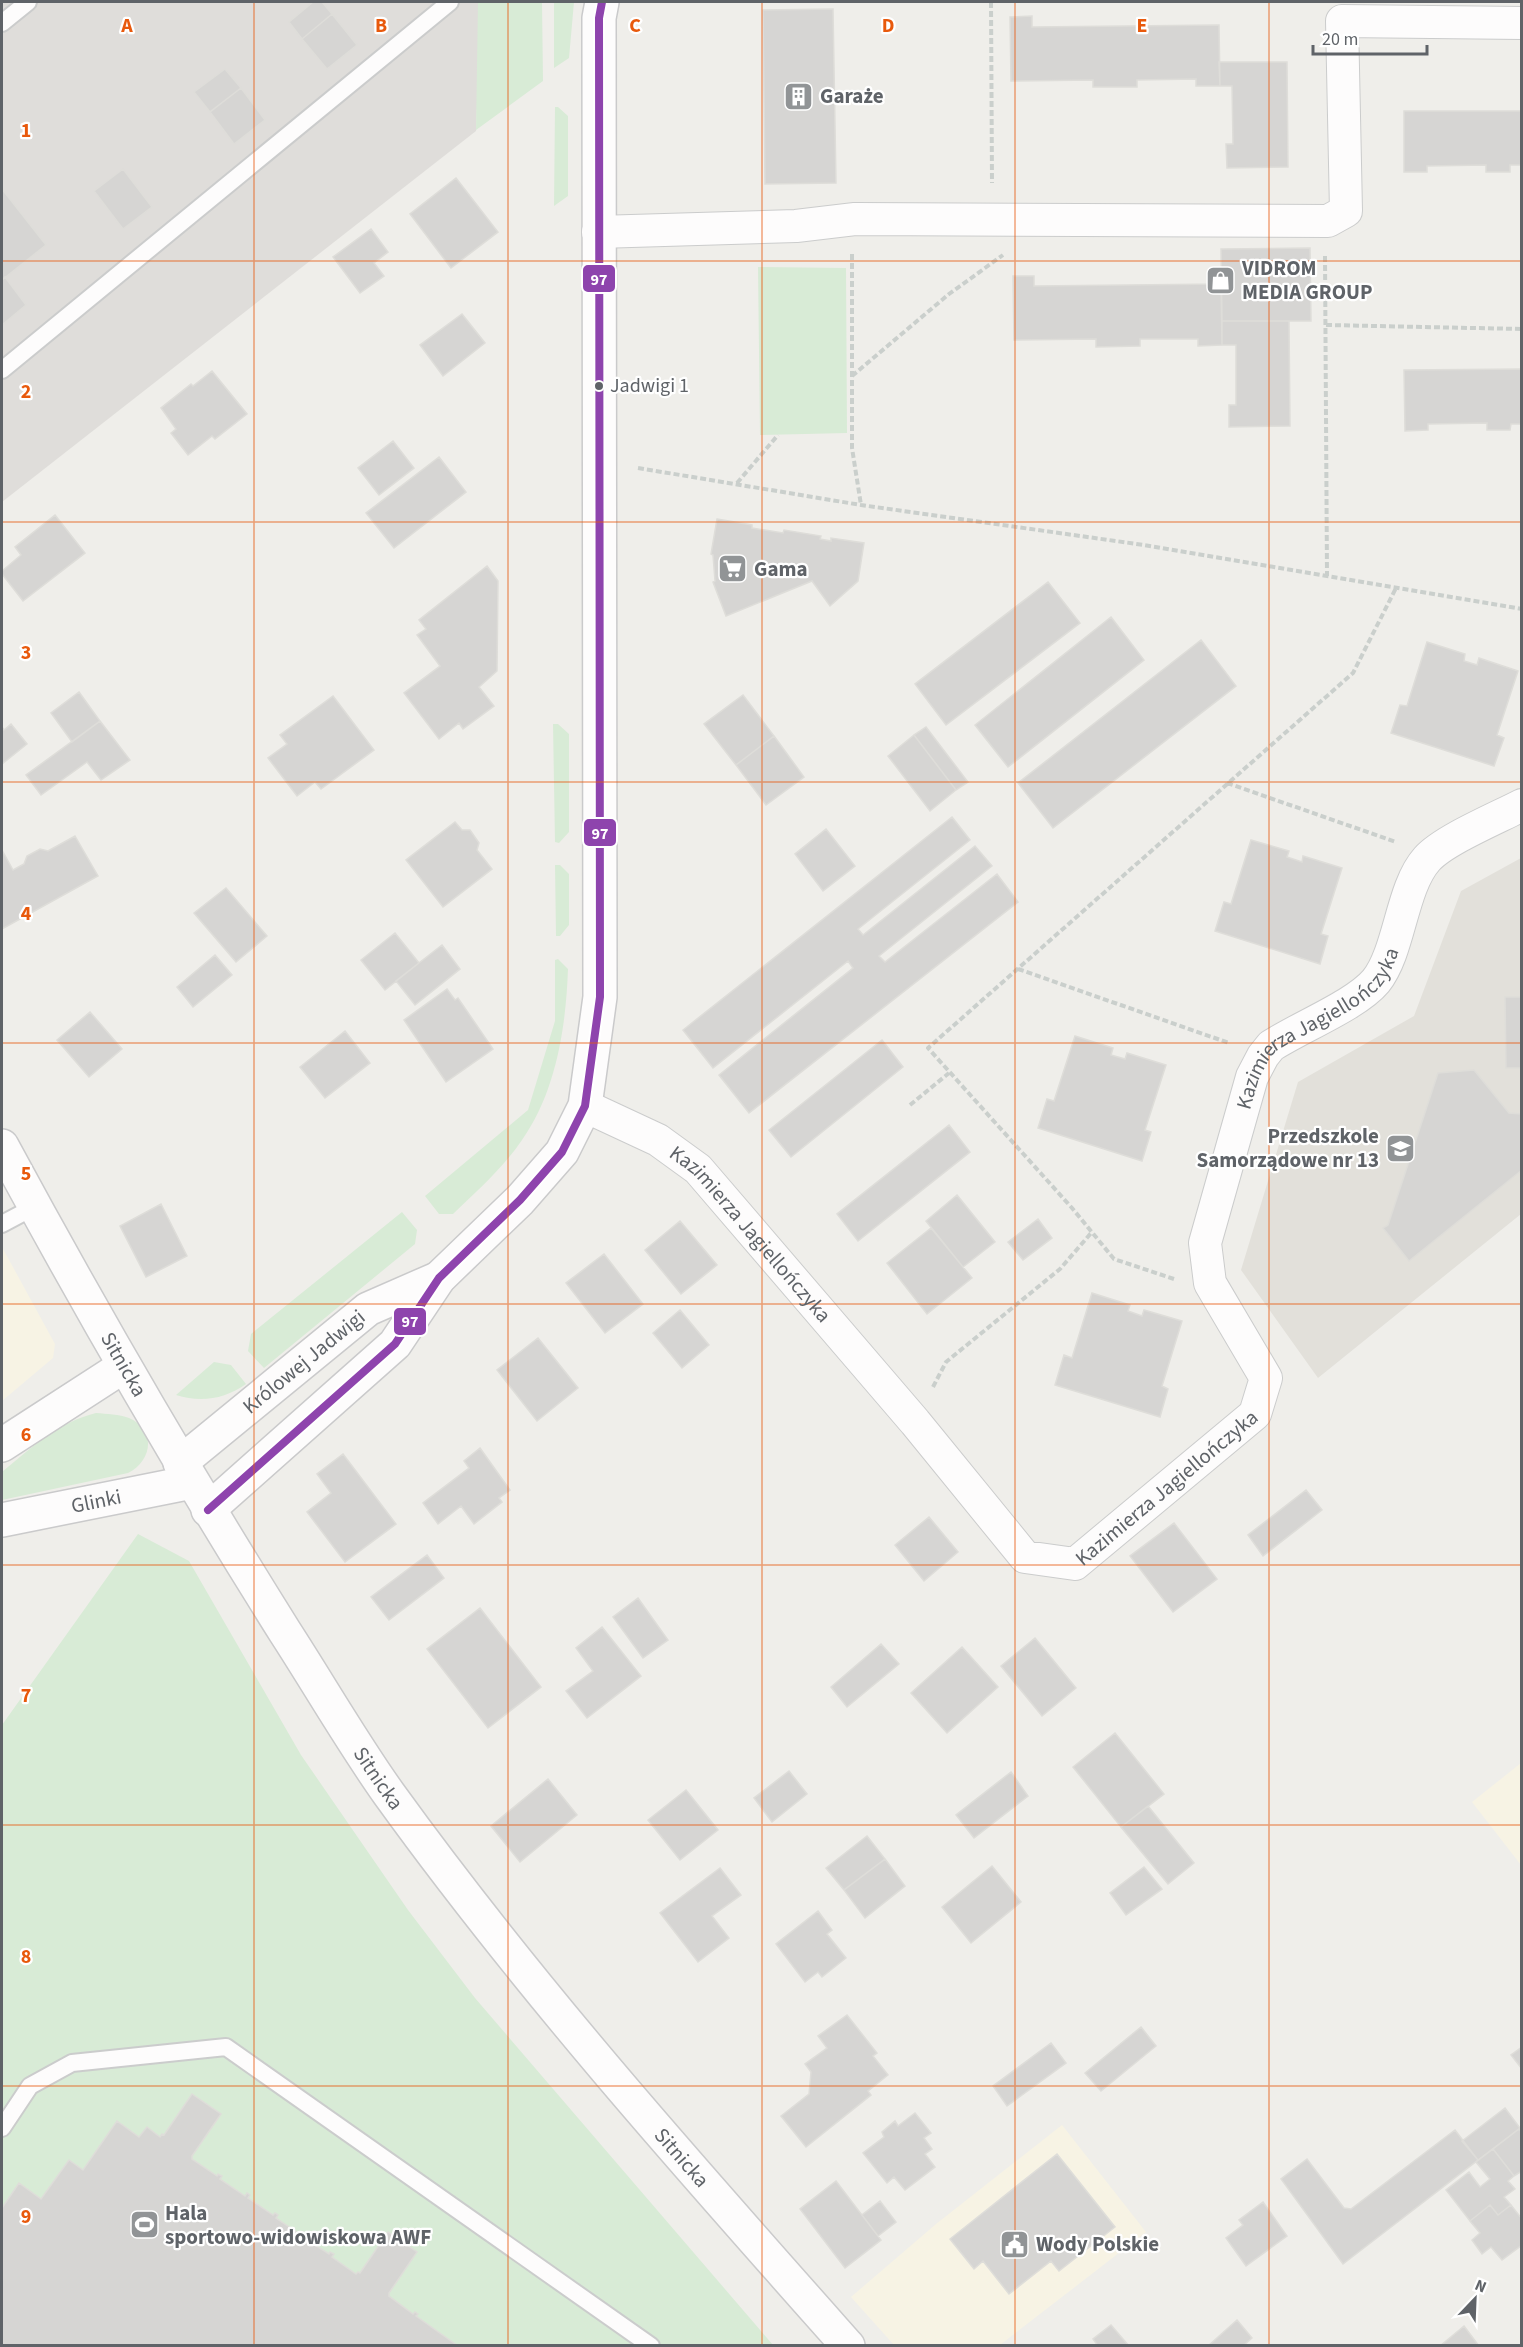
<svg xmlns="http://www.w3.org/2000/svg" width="1523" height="2347" font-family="'Source Sans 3',sans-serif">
<rect width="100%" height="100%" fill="#efeeea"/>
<path fill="#f7f3e4" d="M2,1247L55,1344L53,1358L2,1401Z
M1521,1763V1865L1472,1802Z
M1062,2125L1146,2232L1000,2345H894L851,2297L936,2224Z"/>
<path fill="#dfddda" d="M2,2H481L476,131L2,502Z"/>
<path fill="#e2e0da" d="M1521,858V1214L1318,1378L1241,1270L1298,1082L1414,1016L1461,891Z"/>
<path fill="#d8ebd6" d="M478,2H542L543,81L476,130Z
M554,2H574L569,58L554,68Z
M555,107H558L568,116V196L554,206Z
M758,267L846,268L847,433L760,435Z
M553,724H558L569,734V832L559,843L555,842Z
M555,865H560L569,874V925L560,936H556Z
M558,959L568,969C566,1027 556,1092 522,1140C503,1168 477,1191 453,1214H439L425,1196L528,1110L555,1021V960Z
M402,1212L417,1230L415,1244L264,1368L248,1351L251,1334Z
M214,1362L231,1365L246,1384C225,1399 201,1403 176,1395Z
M96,1413C107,1414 119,1414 129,1418C157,1430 152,1461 128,1473L2,1500V1472C31,1448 58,1422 96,1413Z
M138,1534L189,1561L301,1755L408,1910L475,1998L773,2345L2,2346V1725Z"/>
<path fill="#d6d5d3" stroke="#deddd9" stroke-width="1.5" d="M313,2H322L332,14L302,39L289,22Z
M833,9L836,183L765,184L763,10Z
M332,14L357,45L327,69L302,39Z
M1032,16V27L1219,25L1220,86H1196V79L1137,80V87H1093V80L1011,81L1010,17Z
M1219,62H1287L1288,167L1227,168L1226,144H1233L1232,86H1220Z
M225,69L241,88L210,112L194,92Z
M241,88L265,120L234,144L210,112Z
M1404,111H1522V165H1510V172H1486V165L1427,166V172H1404Z
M123,169L152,207L123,229L94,191Z
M456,178L498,232L451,268L410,214Z
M2,189L46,245L2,280Z
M371,229L388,252L374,263L384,276L360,293L333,257Z
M1310,248L1311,321H1222L1221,249Z
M1013,276H1034V286L1221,284L1222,345L1198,346V339H1140V346L1096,347V339L1014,340Z
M5,277L26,305L2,325V280Z
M462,314L485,343L443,376L420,345Z
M1222,321H1289L1290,426L1229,427V405H1236V345H1222Z
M1522,369V424H1511L1510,430H1487V423L1428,424V430L1405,431L1404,370Z
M212,371L247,414L215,439L212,436L188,455L171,433L176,429L161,408L191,384L193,386Z
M393,441L414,468L379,495L358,468Z
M439,457L466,492L394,548L366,513Z
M55,515L85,553L23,601L2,574V571L21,555L15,547Z
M717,519L752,525V528L783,533L784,530L821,536L820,539L831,541V538L864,543L858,581L830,606L812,581L726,616L713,582L715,581L713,555L711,554Z
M487,566L498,581L497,671L479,687L494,706L463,729L459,723L439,739L404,693L440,666L417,635L426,629L419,620Z
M1048,582L1080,623L946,725L915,684Z
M1111,617L1144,660L1008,767L975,725Z
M1201,640L1236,686L1053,828L1018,783Z
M1427,642L1465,654L1464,661L1477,665L1479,658L1518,671L1497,735L1504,738L1494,766L1391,733L1400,705L1407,706Z
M79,692L100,721L72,742L51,713Z
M743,695L774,736L736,765L704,724Z
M333,696L374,750L321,789L315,782L297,796L268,758L287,744L280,735Z
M100,721L130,760L101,780L87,762L41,795L26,775Z
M11,724L27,744L2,764V727L4,730Z
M926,727L968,782L956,790L914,735Z
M914,735L956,790L930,811L888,756Z
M774,736L804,777L766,805L736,765Z
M952,817L970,840L858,929L863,935L975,846L992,866L879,956L885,962L997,874L1018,902L749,1113L719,1075L853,968L848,961L713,1068L683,1030Z
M455,822L462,830H470L479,843L477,850L492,869L443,907L406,860Z
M826,829L855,866L823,891L795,854Z
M75,836L98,876L2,929V850L13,870L24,864L27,856L40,849L48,851Z
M1251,840L1289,851L1287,857L1302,862L1303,856L1342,868L1321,934L1328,936L1320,964L1215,931L1224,902L1231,904Z
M226,888L267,936L236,962L194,913Z
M395,933L419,963L385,990L361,960Z
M442,945L460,969L415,1005L396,981Z
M215,955L232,975L193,1007L177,987Z
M447,989L455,1000L458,998L493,1049L446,1082L404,1020Z
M1505,997H1522V1068H1506Z
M90,1012L122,1049L89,1077L57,1040Z
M345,1031L370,1063L325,1098L300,1067Z
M1075,1036L1113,1048L1111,1055L1125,1059L1127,1053L1166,1065L1145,1130L1151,1132L1142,1161L1038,1128L1047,1099L1054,1101Z
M882,1040L903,1067L791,1157L769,1130Z
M1474,1070L1509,1113L1522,1114V1170L1409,1261L1383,1228L1388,1225L1438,1073Z
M949,1125L970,1152L858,1241L837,1214Z
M957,1195L995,1242L963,1267L926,1221Z
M161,1204L187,1256L146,1277L120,1226Z
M1038,1219L1052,1238L1023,1260L1008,1242Z
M680,1221L717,1265L681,1294L645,1250Z
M931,1228L972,1278L927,1314L887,1263Z
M604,1254L643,1304L605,1333L566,1283Z
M1092,1293L1130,1305L1128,1311L1142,1316L1144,1310L1182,1321L1162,1386L1168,1389L1160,1417L1055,1385L1064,1355L1072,1358Z
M680,1310L709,1345L682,1368L653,1333Z
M538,1338L578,1388L537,1421L497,1370Z
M480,1448L510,1490L499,1498L502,1502L474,1524L461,1506L438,1524L423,1503L469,1468L464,1461Z
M343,1454L396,1524L345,1562L307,1512L331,1493L317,1474Z
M1306,1490L1322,1510L1263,1556L1248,1535Z
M929,1517L958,1552L924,1581L895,1545Z
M1174,1523L1217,1579L1173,1612L1130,1556Z
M427,1555L444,1578L389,1620L371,1597Z
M638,1598L668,1640L643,1658L613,1617Z
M480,1608L541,1687L488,1728L427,1649Z
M602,1627L641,1676L587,1718L566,1691L593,1671L576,1648Z
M1035,1638L1076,1688L1042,1716L1001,1666Z
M881,1644L899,1664L847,1707L831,1687Z
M962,1647L998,1687L947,1733L911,1693Z
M1115,1733L1164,1794L1121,1827L1073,1767Z
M789,1771L807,1794L772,1822L754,1798Z
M1011,1772L1028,1796L974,1838L956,1815Z
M548,1779L577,1815L520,1862L491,1826Z
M686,1790L718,1830L680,1860L648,1820Z
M1148,1806L1194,1863L1168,1884L1121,1827Z
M867,1836L885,1859L844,1890L826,1868Z
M885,1859L905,1886L865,1918L844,1890Z
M992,1866L1021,1902L971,1943L942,1907Z
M1144,1867L1162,1889L1126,1915L1110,1893Z
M720,1868L741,1895L712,1916L729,1938L698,1962L660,1913Z
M818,1911L832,1930L827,1934L846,1958L822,1977L818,1972L805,1982L776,1944Z
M847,2015L877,2053L873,2056L888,2075L868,2091L871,2095L806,2147L781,2116L809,2094L811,2072L805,2064L827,2048L818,2036Z
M1141,2027L1156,2046L1101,2091L1085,2073Z
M1051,2043L1066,2063L1007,2106L993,2086Z
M1522,2047V2069L1511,2055Z
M192,2094L221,2114L192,2156V2159L217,2176L218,2174L222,2176L220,2179L245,2196L247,2193L250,2195L248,2198L273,2215L275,2213L278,2215L276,2218L301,2235L303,2232L306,2235L304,2238L329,2254L330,2252L334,2254L332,2257L356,2274L358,2272L360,2273L388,2232L417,2252L389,2293V2296L413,2314L415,2312L418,2314L416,2316L458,2346H2V2208L19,2183L41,2199L69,2160L83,2170L117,2121L139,2137L147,2127L160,2137L162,2134L164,2135Z
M1505,2108L1520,2128L1478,2160L1462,2141Z
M915,2113L931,2133L924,2138L932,2149L925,2154L935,2167L905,2190L894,2177L887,2183L863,2153L884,2137L882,2132L895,2121L898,2126Z
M1519,2129L1522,2133V2171L1514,2176L1493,2149Z
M1455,2130L1478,2160L1343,2264L1281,2179L1307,2159L1344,2208L1351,2209Z
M1493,2149L1514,2176L1508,2181L1515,2189L1504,2197L1511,2205L1498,2215L1490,2205L1470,2221L1446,2190L1469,2172L1480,2187L1490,2179L1476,2162Z
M1057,2154L1115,2227L1059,2271L1051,2261L1009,2294L983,2261L974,2269L950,2239Z
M836,2181L881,2240L845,2268L800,2209Z
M880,2201L896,2222L878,2236L862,2215Z
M1263,2202L1287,2236L1246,2266L1226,2238L1243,2225L1239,2220Z
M1490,2205L1498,2215L1511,2205L1522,2219V2245L1502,2260L1491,2247L1482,2254L1472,2240L1480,2233L1470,2221Z
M1237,2320L1252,2338L1243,2346H1208Z
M1111,2325L1129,2346H1098L1093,2339Z
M1464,2326L1479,2346H1440Z"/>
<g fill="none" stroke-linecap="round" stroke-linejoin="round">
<defs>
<path id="lane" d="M2,23L28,2
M2,370L450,2
M2,1224L34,1207
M2,2128L30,2086L72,2063L226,2047L651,2346"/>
<g id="street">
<path d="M598,232L796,226L855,219L1328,221L1346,211L1342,21L1522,23"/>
<path id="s1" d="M585,1106L658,1140L698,1169L915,1422L1025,1557L1075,1564L1255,1414L1266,1378L1210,1283L1205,1243L1252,1077L1263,1056L1271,1046C1300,1027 1356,1005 1376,981C1400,951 1401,888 1427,859C1444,840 1497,818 1522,805"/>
</g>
<g id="secondary">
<path id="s2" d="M2,1146C91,1311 185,1473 285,1632C320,1686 352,1742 389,1794C529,1988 689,2167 848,2346"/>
<path d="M2,1445L124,1366"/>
<path id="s3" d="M180,1463L368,1309L439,1278"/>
<path d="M208,1510L395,1344L439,1278L520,1200L562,1152L585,1106L600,997L599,18L602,2"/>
<path id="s4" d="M2,1520L192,1482"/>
</g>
</defs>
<use href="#lane" stroke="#cbcccc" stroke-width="20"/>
<use href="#street" stroke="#cbcccc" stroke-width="34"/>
<use href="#secondary" stroke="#cacacb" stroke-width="36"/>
<path stroke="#cacfcc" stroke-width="4" stroke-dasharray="6 3" stroke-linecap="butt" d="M991,2L992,183
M852,254V448L861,505
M1325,256L1327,576
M1326,325L1522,329
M852,376L949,294L1003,255
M638,468L861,505L1144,545L1522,609
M737,483L778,435
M1227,783L1396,842
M1018,969L1229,1043
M910,1105L949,1073
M1174,1279L1114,1259L1072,1208L928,1048L1353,673L1396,588
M933,1387L946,1362L1060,1269L1092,1232"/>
<use href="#lane" stroke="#fdfcfc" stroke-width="16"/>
<use href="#street" stroke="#fdfcfc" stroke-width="32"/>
<use href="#secondary" stroke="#fdfcfc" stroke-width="33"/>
<defs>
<path id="bus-1" d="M208,1510L395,1344L439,1278L520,1200L562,1152L585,1106L600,997L599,18L602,2"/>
</defs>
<use href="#bus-1" stroke="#fff" stroke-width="12"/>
<use href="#bus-1" stroke="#8e44ad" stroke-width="8"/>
</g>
<path fill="none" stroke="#e8590c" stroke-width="1.5" stroke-opacity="0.55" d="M254,2V2346M508,2V2346M762,2V2346M1015,2V2346M1269,2V2346M2,261H1522M2,522H1522M2,782H1522M2,1043H1522M2,1304H1522M2,1565H1522M2,1825H1522M2,2086H1522"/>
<defs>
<symbol id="building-square" viewBox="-11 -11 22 22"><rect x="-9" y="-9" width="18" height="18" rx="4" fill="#919496" stroke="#fff"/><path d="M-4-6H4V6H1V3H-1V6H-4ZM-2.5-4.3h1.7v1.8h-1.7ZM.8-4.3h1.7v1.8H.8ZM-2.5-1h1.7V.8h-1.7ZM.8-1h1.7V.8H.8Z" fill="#fff"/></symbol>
<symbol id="shop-square" viewBox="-11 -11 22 22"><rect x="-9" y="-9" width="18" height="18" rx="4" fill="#919496" stroke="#fff"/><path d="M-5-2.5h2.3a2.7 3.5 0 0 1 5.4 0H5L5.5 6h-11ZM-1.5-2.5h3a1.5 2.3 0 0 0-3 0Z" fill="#fff"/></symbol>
<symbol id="supermarket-square" viewBox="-11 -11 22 22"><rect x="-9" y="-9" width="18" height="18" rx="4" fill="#919496" stroke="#fff"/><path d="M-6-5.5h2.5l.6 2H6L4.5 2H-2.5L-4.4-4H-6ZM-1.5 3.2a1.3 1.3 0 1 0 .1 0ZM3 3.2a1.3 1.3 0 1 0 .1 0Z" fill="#fff"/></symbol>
<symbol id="school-square" viewBox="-11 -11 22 22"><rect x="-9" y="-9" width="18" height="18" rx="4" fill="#919496" stroke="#fff"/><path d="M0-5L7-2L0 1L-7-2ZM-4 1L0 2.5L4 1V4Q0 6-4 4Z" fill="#fff"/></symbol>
<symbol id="stadium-square" viewBox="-11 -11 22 22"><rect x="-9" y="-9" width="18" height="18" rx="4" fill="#919496" stroke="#fff"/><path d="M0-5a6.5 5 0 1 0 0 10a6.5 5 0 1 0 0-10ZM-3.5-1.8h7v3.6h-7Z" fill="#fff"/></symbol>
<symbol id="civic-square" viewBox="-11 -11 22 22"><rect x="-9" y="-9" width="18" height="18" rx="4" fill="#919496" stroke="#fff"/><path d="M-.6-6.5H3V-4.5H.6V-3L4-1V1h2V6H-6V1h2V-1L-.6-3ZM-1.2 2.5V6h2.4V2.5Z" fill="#fff"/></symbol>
</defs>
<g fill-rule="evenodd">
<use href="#building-square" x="782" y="80" width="33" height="33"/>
<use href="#shop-square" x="1204" y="264" width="33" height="33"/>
<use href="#supermarket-square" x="716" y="552" width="33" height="33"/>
<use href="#school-square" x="1384" y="1132" width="33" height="33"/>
<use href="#stadium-square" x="128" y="2208" width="33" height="33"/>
<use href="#civic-square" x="998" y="2228" width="33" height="33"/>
</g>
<circle fill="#5f6368" stroke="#fff" stroke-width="2" cx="599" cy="386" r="5"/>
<g text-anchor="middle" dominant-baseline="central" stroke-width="4.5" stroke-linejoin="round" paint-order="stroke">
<g font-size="20" fill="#5f6368" stroke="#fff" text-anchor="start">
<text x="610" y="386">Jadwigi 1</text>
</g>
<g font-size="21" font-weight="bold" fill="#5f6368" stroke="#fff" text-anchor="start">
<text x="820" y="96">Garaże</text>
<text x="1242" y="268">VIDROM<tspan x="1242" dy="24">MEDIA GROUP</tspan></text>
<text x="754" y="569">Gama</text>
<text x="1379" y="1136" text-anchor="end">Przedszkole<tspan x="1379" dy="24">Samorządowe nr 13</tspan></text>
<text x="165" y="2213">Hala<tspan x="165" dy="24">sportowo-widowiskowa AWF</tspan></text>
<text x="1036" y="2244">Wody Polskie</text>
</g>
<g font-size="21" fill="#5f6368" stroke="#fff">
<text stroke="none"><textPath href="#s1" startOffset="1365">Kazimierza Jagiellończyka</textPath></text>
<text stroke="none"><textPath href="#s1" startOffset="213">Kazimierza Jagiellończyka</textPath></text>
<text stroke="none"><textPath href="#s3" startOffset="160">Królowej Jadwigi</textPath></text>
<text stroke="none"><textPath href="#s2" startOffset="250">Sitnicka</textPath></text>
<text stroke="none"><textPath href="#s1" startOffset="807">Kazimierza Jagiellończyka</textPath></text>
<text stroke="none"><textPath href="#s4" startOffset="96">Glinki</textPath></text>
<text stroke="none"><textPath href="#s2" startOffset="736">Sitnicka</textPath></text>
<text stroke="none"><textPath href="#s2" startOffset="1222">Sitnicka</textPath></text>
</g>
</g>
<g font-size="20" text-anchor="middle" font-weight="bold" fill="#e8590c" stroke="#fff" stroke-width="4.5" stroke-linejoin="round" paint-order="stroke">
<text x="127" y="32">A</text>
<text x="381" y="32">B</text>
<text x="635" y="32">C</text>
<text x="888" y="32">D</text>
<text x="1142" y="32">E</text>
<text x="26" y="137">1</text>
<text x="26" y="398">2</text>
<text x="26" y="659">3</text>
<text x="26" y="920">4</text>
<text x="26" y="1180">5</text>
<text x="26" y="1441">6</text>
<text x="26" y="1702">7</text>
<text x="26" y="1963">8</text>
<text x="26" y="2223">9</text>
</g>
<g stroke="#fff" stroke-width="2">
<rect x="582" y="264" width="34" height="29" rx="6" fill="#8e44ad"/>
<rect x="583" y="818" width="34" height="29" rx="6" fill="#8e44ad"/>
<rect x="393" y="1307" width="34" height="29" rx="6" fill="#8e44ad"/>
</g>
<g font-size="16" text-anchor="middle" font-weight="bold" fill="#fff">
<text x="599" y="285">97</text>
<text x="600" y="839">97</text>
<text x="410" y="1327">97</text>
</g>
<rect width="1523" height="2347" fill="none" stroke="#5f6368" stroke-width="6"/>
<g transform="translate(1475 2299) rotate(23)" stroke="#ffffff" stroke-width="4.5" paint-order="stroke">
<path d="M0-4.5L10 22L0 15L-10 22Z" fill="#5f6368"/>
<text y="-9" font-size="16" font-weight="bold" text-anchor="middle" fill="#5f6368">N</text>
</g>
<path d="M1313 45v9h114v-9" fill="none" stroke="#5f6368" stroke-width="3"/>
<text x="1322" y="45" font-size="18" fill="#5f6368" stroke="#ffffff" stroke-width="4.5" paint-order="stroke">20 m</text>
</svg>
